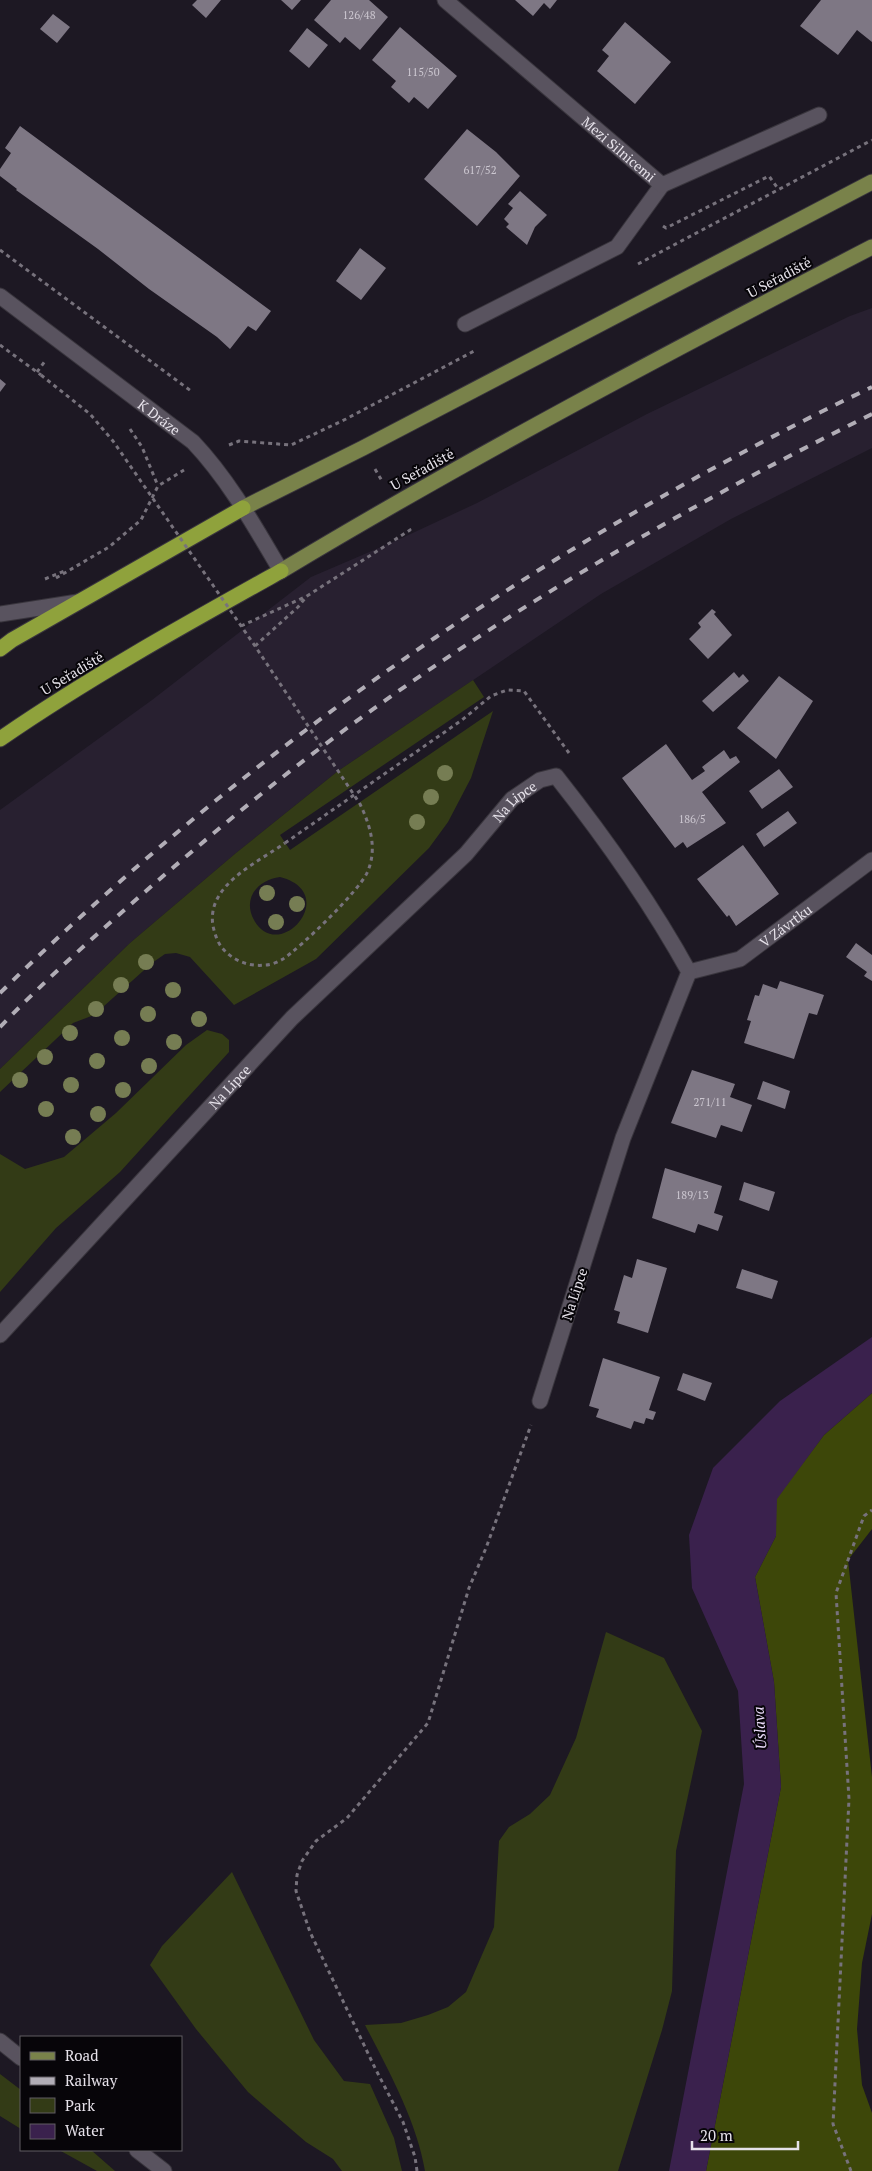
<svg xmlns="http://www.w3.org/2000/svg" width="872" height="2171" font-family="'PT Serif',serif">
<rect width="100%" height="100%" fill="#1d1823"/>
<path fill="#282030" d="M872,308V448L731,519L601,594L338,771L236,853L130,943L0,1069V810L152,700L311,577L402,538L477,503L647,414L850,316Z"/>
<path fill="#333b16" fill-rule="evenodd" d="M473,680L484,697L280,835L290,850L493,711L471,778L448,822L429,848L316,959L234,1005L190,957L176,953L165,954L152,963L94,1015L73,1023L0,1092V1069L130,943L236,853L338,771ZM280,877C342,893 279,965 254,920C242,898 258,880 280,877Z
M207,1030L222,1034L229,1040V1052L120,1172L56,1228L0,1292V1154L25,1169L64,1157L116,1113L186,1045Z
M606,1632L664,1658L702,1731L676,1851L672,1991L662,2030L618,2171H425C417,2122 388,2069 365,2025L401,2023L428,2015L448,2007L466,1992L494,1927L499,1841L509,1827L530,1814L550,1795L576,1738Z
M232,1872L314,2040L344,2081L370,2084L394,2138L402,2171H342L333,2159L306,2142L248,2092L196,2029L150,1965L162,1946Z
M0,2074L21,2090V2129L0,2116Z
M59,2150H91L115,2171H97Z"/>
<path fill="#3d4709" d="M872,1393V1529L848,1560L872,1777V1914L862,1963L857,2029L862,2085L872,2113V2171H706L781,1787L774,1682L755,1577L776,1536V1499L824,1435Z"/>
<path fill="#3a214d" d="M872,1337V1393L824,1435L777,1499L776,1536L755,1577L774,1682L781,1787L706,2171H669L744,1784L738,1691L692,1588L689,1535L713,1468L780,1401Z"/>
<path fill="#7e7784" d="M197,0H221L206,18L192,5Z
M281,0H301L292,10Z
M331,0H369L388,17L360,50L345,37L340,43L314,20Z
M515,0H557L550,9L544,3L533,16Z
M821,0H872V42L857,30L838,55L800,26Z
M53,14L70,27L57,43L40,29Z
M625,22L671,62L635,104L597,71L609,56L602,50Z
M400,27L457,76L428,109L414,97L409,103L391,87L396,81L372,60Z
M307,28L328,45L309,68L289,51Z
M20,126L271,311L256,331L248,326L230,349L217,337L149,289L98,249L16,190L17,189L0,176V169L11,153L5,148Z
M467,129L496,152L520,176L477,226L424,179Z
M520,191L547,215L535,227L527,245L506,227L509,224L504,219L513,208L508,204Z
M360,248L386,268L361,300L336,281Z
M0,379L6,384L0,392Z
M712,609L716,612L714,614L732,635L708,659L689,639L701,627L698,623Z
M734,672L739,678L743,674L749,681L713,712L702,701Z
M779,676L813,701L776,759L737,728Z
M666,744L692,780L705,771L702,767L724,750L730,759L736,756L740,762L702,792L726,823L687,848L683,842L675,848L622,778Z
M779,769L793,787L762,809L749,791Z
M788,811L797,823L764,847L756,834Z
M743,845L779,894L736,926L729,915L727,917L697,879Z
M856,943L872,955V981L864,976L867,972L846,957Z
M780,981L824,995L817,1015L809,1013L794,1059L744,1043L751,1021L747,1020L755,995L759,996L763,984L777,989Z
M692,1070L735,1084L730,1097L752,1105L742,1132L721,1125L716,1138L671,1123Z
M763,1081L790,1091L785,1109L757,1099Z
M665,1168L722,1186L714,1213L723,1216L718,1231L698,1224L695,1233L652,1218Z
M744,1182L775,1192L769,1211L739,1200Z
M637,1259L667,1268L648,1333L617,1323L620,1312L614,1310L624,1275L632,1278Z
M742,1269L778,1281L772,1299L736,1288Z
M603,1358L660,1377L649,1410L656,1412L653,1420L646,1418L644,1424L634,1421L631,1429L596,1417L599,1409L589,1406Z
M683,1373L712,1383L705,1401L677,1390Z"/>
<g fill="none" stroke-linecap="round" stroke-linejoin="round">
<defs>
<path id="lane" d="M465,324L617,247L662,185
M0,614L78,602"/>
<g id="street">
<path id="s1" d="M445,0L662,185L819,115"/>
<path id="s2" d="M689,972L740,959L872,860"/>
<path id="s3" d="M0,1335L292,1018L466,854L512,799L540,780L556,776C605,838 651,903 689,972L623,1138L540,1401"/>
<path d="M0,2041L21,2058"/>
<path d="M137,2150L164,2171"/>
</g>
<g id="secondary">
<path id="s4" d="M0,296L193,442C229,480 255,527 281,571"/>
</g>
<path id="primary" d="M243,508L363,448L872,182
M281,571C474,455 673,350 872,247"/>
<path id="highway" d="M0,649L12,640L243,508
M0,739C90,677 186,624 281,571"/>
</defs>
<use href="#lane" stroke="#39353d" stroke-width="17"/>
<use href="#street" stroke="#39353d" stroke-width="17"/>
<use href="#secondary" stroke="#39353d" stroke-width="17"/>
<use href="#primary" stroke="#39353d" stroke-width="17"/>
<use href="#highway" stroke="#39353d" stroke-width="17"/>
<path stroke="#77727c" stroke-width="3" stroke-dasharray="4 4" stroke-linecap="butt" d="M663,226L666,228L769,176L779,190
M0,250L191,391
M638,264L872,140
M0,345L41,375
M37,372L45,361
M130,429L142,447L158,486
M229,445L239,441L291,445L346,419L476,350
M375,469L382,481
M56,578L109,547L141,520L158,486L184,470
M45,579L67,570
M241,626L307,596
M255,646L298,607L307,596L410,530L408,526
M285,843L462,720L491,696L507,690L524,691L569,753
M417,2171L415,2157L403,2122L375,2068L310,1932L296,1891L297,1875L302,1861L316,1841L347,1818L428,1723L469,1588L486,1548L531,1425
M851,2171L833,2124L849,1799L836,1593L864,1516L872,1510"/>
<use href="#lane" stroke="#59535f" stroke-width="15"/>
<use href="#street" stroke="#59535f" stroke-width="15"/>
<use href="#secondary" stroke="#59535f" stroke-width="15"/>
<use href="#primary" stroke="#79824a" stroke-width="15"/>
<use href="#highway" stroke="#8fa23c" stroke-width="15"/>
<path stroke="#b1adb6" stroke-width="4" stroke-dasharray="9 9" stroke-linecap="butt" d="M0,993C255,743 551,541 872,387
M0,1027C51,974 107,925 162,877C196,848 230,819 265,791C451,642 659,520 872,414"/>
<path stroke="#77727c" stroke-width="3" stroke-dasharray="4 4" stroke-linecap="butt" d="M41,375L90,414L113,441L255,646L360,804C370,825 378,849 367,873C358,892 301,947 283,959C278,962 271,965 265,965C250,967 234,961 224,950C218,944 215,935 213,926C206,885 257,863 285,843"/>
</g>
<g fill="#767d53">
<circle cx="445" cy="773" r="8"/>
<circle cx="431" cy="797" r="8"/>
<circle cx="417" cy="822" r="8"/>
<circle cx="267" cy="893" r="8"/>
<circle cx="297" cy="904" r="8"/>
<circle cx="276" cy="922" r="8"/>
<circle cx="146" cy="962" r="8"/>
<circle cx="121" cy="985" r="8"/>
<circle cx="173" cy="990" r="8"/>
<circle cx="96" cy="1009" r="8"/>
<circle cx="148" cy="1014" r="8"/>
<circle cx="199" cy="1019" r="8"/>
<circle cx="70" cy="1033" r="8"/>
<circle cx="122" cy="1038" r="8"/>
<circle cx="174" cy="1042" r="8"/>
<circle cx="45" cy="1057" r="8"/>
<circle cx="97" cy="1061" r="8"/>
<circle cx="149" cy="1066" r="8"/>
<circle cx="20" cy="1080" r="8"/>
<circle cx="71" cy="1085" r="8"/>
<circle cx="123" cy="1090" r="8"/>
<circle cx="46" cy="1109" r="8"/>
<circle cx="98" cy="1114" r="8"/>
<circle cx="73" cy="1137" r="8"/>
</g>
<g text-anchor="middle" dominant-baseline="central" stroke-width="4" stroke-linejoin="round" paint-order="stroke">
<g font-size="11" fill="#ccc7d0">
<text x="359" y="15">126/48</text>
<text x="423" y="72">115/50</text>
<text x="480" y="170">617/52</text>
<text x="692" y="819">186/5</text>
<text x="710" y="1102">271/11</text>
<text x="692" y="1195">189/13</text>
</g>
<g font-size="14" fill="#e6e2ea" stroke="#070509">
<text stroke="none"><textPath href="#s1" startOffset="229">Mezi Silnicemi</textPath></text>
<text transform="translate(779 277) rotate(-28)">U Seřadiště</text>
<text stroke="none"><textPath href="#s4" startOffset="200">K Dráze</textPath></text>
<text transform="translate(422 469) rotate(-29)">U Seřadiště</text>
<text transform="translate(72 673) rotate(-31)">U Seřadiště</text>
<text stroke="none"><textPath href="#s3" startOffset="742">Na Lipce</textPath></text>
<text stroke="none"><textPath href="#s2" startOffset="109">V Závrtku</textPath></text>
<text stroke="none"><textPath href="#s3" startOffset="338">Na Lipce</textPath></text>
<text transform="translate(574 1294) rotate(-72)">Na Lipce</text>
</g>
<g font-size="15" font-style="italic" fill="#eadbfa" stroke="#070509">
<text transform="translate(759 1728) rotate(-94)">Úslava</text>
</g>
</g>
<rect x="20" y="2036" width="162" height="115" fill="#070509" stroke="#605d63"/>
<rect x="30" y="2052" width="25" height="8" fill="#79824a" stroke="#605d63"/>
<text x="65" y="2061" font-size="15" fill="#e6e2ea">Road</text>
<rect x="30" y="2077" width="25" height="8" fill="#b1adb6" stroke="#605d63"/>
<text x="65" y="2086" font-size="15" fill="#e6e2ea">Railway</text>
<rect x="30" y="2098" width="25" height="15" fill="#333b16" stroke="#605d63"/>
<text x="65" y="2111" font-size="15" fill="#e6e2ea">Park</text>
<rect x="30" y="2124" width="25" height="15" fill="#3a214d" stroke="#605d63"/>
<text x="65" y="2136" font-size="15" fill="#e6e2ea">Water</text>
<path d="M692 2141v8h106v-8" fill="none" stroke="#e6e2ea" stroke-width="2.5"/>
<text x="700" y="2141" font-size="15" fill="#e6e2ea" stroke="#070509" stroke-width="4" paint-order="stroke">20 m</text>
</svg>
